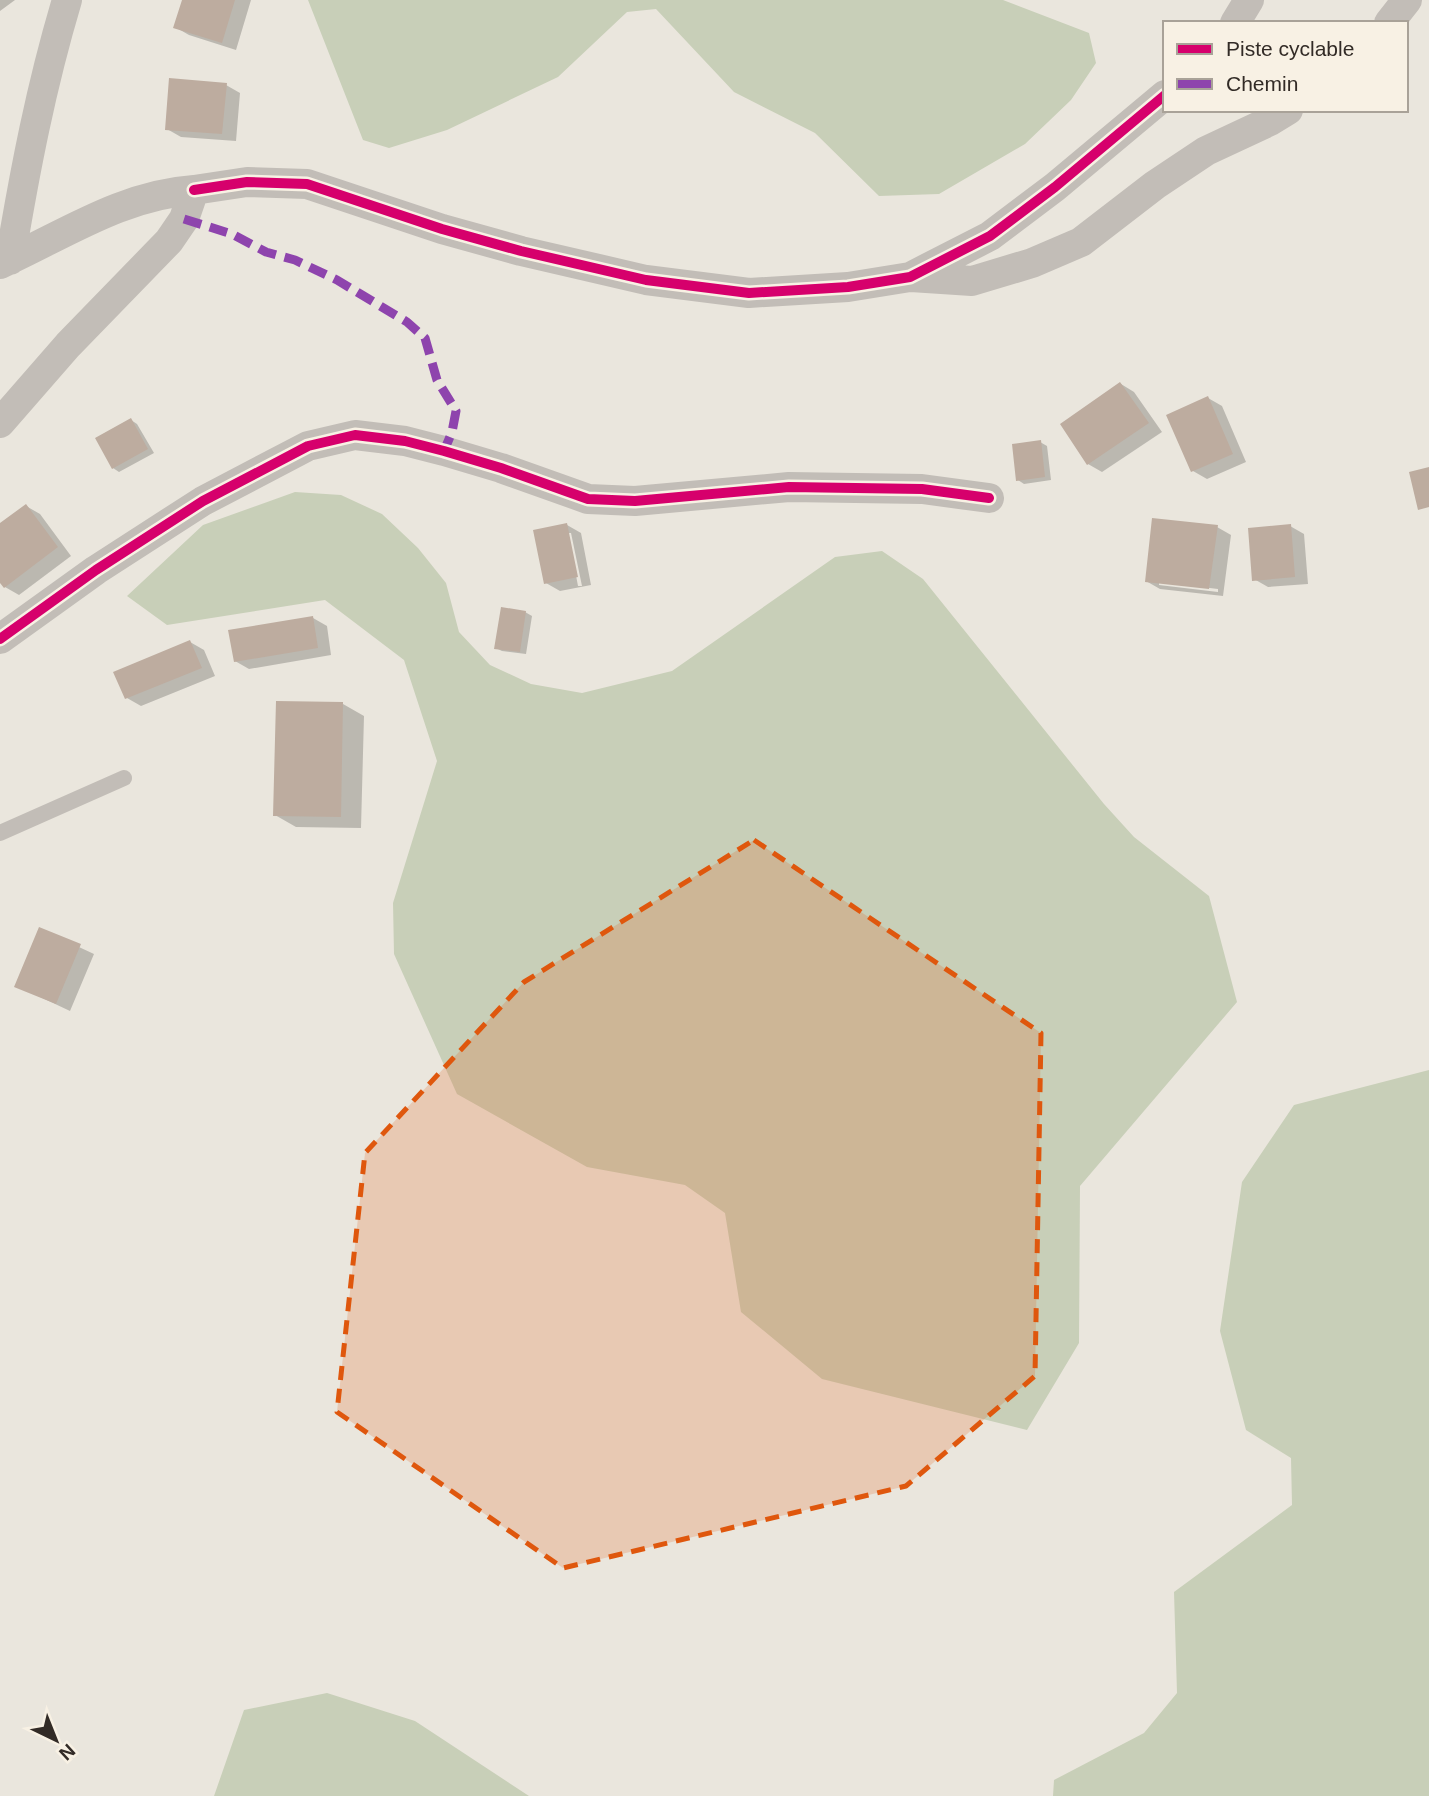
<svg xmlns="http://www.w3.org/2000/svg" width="1429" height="1796" font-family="Arial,sans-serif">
<rect width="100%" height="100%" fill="#eae6dd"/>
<path fill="#c8cfb8" d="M308,0H1003L1089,33L1096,63L1071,100L1025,144L939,194L879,196L815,133L734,92L656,9L627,12L558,77L447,130L389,148L363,140Z
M295,492L341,495L382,514L418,548L446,583L459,632L490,665L531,684L582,693L672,671L835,557L882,551L923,579L1104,804L1134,837L1209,896L1237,1002L1080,1186L1079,1343L1027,1430L822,1379L741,1312L725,1213L685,1185L587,1167L457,1094L394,954L393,903L437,761L404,660L325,600L167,625L127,596L203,525Z
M1429,1070V1796H1053L1054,1780L1144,1733L1177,1693L1174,1592L1292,1505L1291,1458L1246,1430L1220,1331L1242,1182L1294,1105Z
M327,1693L415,1721L529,1796H214L244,1710Z"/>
<path fill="#0003" fill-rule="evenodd" d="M0,0H15L0,11Z
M184,0H251L236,50L189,35L175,27Z
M226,85L240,93L236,141L181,137L167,129Z
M1121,384L1134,392L1162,432L1102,472L1088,464L1062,425Z
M1208,398L1222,406L1246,462L1207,479L1193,471Z
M131,420L137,424L154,453L119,472L113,468Z
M1040,442L1047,446L1051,480L1024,484L1018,480Z
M26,506L40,514L71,556L19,595L5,587L0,580V525Z
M567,525L581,533L591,585L560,591L546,583ZM568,533H571L582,586H578Z
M1290,526L1304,534L1308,584L1268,587L1254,579Z
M1217,527L1231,535L1223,596L1160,589L1146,581ZM1159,582L1218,589V592L1159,585Z
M525,612L532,616L526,654L502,651L496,648Z
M313,618L327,626L331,655L249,669L235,661Z
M190,642L204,650L215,676L141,706L127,698Z
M343,704L364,716L361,828L296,827L275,815Z
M40,929L94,954L70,1011L17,986Z"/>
<path fill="#bdac9f" d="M182,0H235L222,43L173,28Z
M169,78L227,83L222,134L165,130Z
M1120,382L1149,423L1087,465L1060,424Z
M1208,396L1233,454L1191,472L1166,415Z
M131,418L148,449L112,469L95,438Z
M1041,440L1045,477L1016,481L1012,444Z
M1429,467V507L1418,510L1409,472Z
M26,504L58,547L4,588L0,583V523Z
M1152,518L1218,525L1209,589L1145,582Z
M567,523L578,577L544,584L533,530Z
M1291,524L1295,577L1252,581L1248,528Z
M501,607L526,611L520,652L494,649Z
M313,616L318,648L234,662L228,630Z
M190,640L202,668L125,699L113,672Z
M276,701L343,702L341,817L273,816Z
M39,927L81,944L56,1004L14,987Z"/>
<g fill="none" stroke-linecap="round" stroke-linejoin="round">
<path stroke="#c2bdb7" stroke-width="16" d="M0,833L124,778"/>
<path stroke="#c2bdb7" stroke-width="30" d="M1235,23L1249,0
M1389,23L1407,0
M194,190L247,182L307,184L442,229L521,251L646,280L749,293L848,287L910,277L990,236L1055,187L1165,95
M10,260C25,170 41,87 67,0
M0,264C64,235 122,195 194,190L184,219L169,241L68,345L0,423
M911,277L972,281L1032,263L1081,242L1155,185L1206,151L1270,121L1288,110
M0,639L96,570L203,501L308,446L355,435L405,441L444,451L501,468L588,499L635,501L789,487L922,489L989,498"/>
<path stroke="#8e44ad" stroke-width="9" stroke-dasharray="18 9" stroke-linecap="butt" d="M184,219L232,234L266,252L295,260L337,280L407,322L425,338L437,380L456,411L452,432L444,451"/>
<defs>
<path id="cycleway" d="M194,190L247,182L307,184L442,229L521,251L646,280L749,293L848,287L910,277L990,236L1055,187L1165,95
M0,639L96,570L203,501L308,446L355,435L405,441L444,451L501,468L588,499L635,501L789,487L922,489L989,498"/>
</defs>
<use href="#cycleway" stroke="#f8f1e4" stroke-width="15"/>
<use href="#cycleway" stroke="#d6006c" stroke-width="10"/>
</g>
<path fill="#df570d" fill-opacity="0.2" stroke="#df570d" stroke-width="5" stroke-dasharray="14 9" stroke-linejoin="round" d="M754,840L1041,1033L1035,1376L906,1486L563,1568L337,1412L365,1153L524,982Z"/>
<rect x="1163" y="21" width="245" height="91" fill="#f8f1e4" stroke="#a9a298" stroke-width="2"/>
<rect x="1177" y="44" width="35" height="10" fill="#d6006c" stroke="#a9a298" stroke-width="2"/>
<text x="1226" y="56" font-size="21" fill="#322b26">Piste cyclable</text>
<rect x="1177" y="79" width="35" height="10" fill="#8e44ad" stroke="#a9a298" stroke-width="2"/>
<text x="1226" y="91" font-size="21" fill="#322b26">Chemin</text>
<g transform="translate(56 1740) rotate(137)" stroke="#f8f1e4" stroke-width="5" paint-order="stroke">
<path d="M0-5L12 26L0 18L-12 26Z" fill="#322b26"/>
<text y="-10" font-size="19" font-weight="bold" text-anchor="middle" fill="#322b26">N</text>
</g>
</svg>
